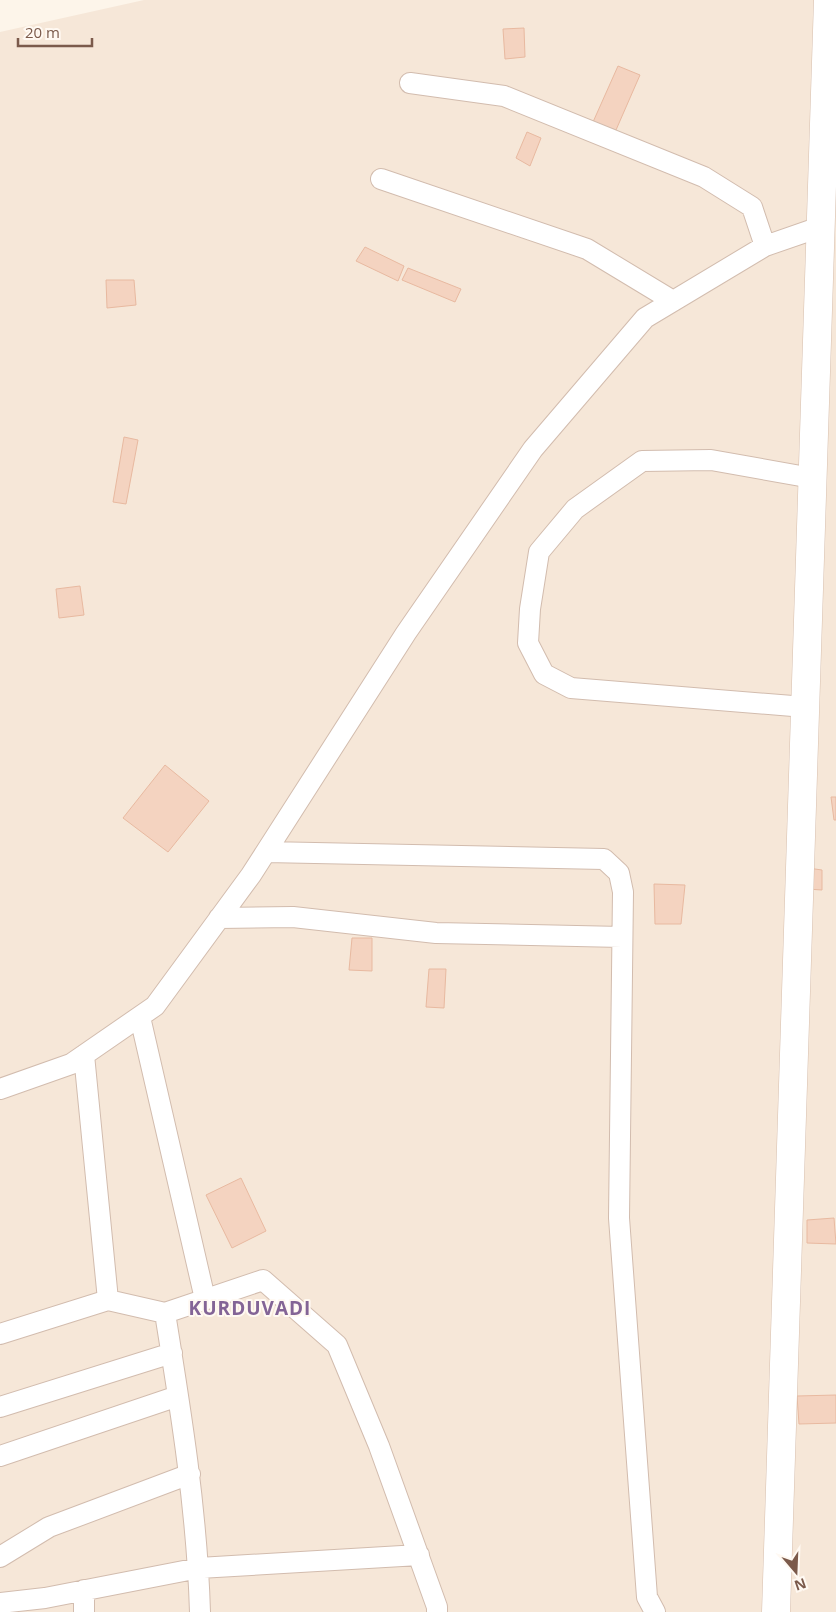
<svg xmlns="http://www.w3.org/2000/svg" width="836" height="1612" font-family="'Open Sans',sans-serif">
<rect width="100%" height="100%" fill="#fdf5ea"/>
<path fill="#f6e7d8" d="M144,0H836V1612H0V32Z"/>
<path fill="#f4d3c0" stroke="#e8b9a0" d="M524,28L525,57L505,59L503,29Z
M618,66L640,75L616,130L593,122Z
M527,132L541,138L530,166L516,158Z
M365,247L404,266L398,281L356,261Z
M408,268L461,289L455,302L402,280Z
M106,280H134L136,305L107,308Z
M124,437L138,440L126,504L113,502Z
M80,586L84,615L59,618L56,589Z
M165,765L209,801L168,852L123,818Z
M831,797H836V820H834Z
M808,868L822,870V890L807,889Z
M654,884L685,885L681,924H655Z
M352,938H372V971L349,970Z
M429,969H446L444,1008L426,1007Z
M241,1178L266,1231L232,1248L206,1195Z
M834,1218L836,1244L807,1243V1220Z
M836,1395V1423L799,1424L797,1396Z"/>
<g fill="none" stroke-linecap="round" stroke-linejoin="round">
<defs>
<path id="street" d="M410,83L504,96L704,177L752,207L765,246
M381,179L587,249L673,301
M805,707L571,688L544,674L528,643L530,609L539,552L575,509L642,461L711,460L812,478
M266,852L604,859L619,873L623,892L619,1218L647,1597L655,1612
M219,918L293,917L436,933L622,937
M140,1017L205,1299
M84,1055L108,1300
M0,1089L71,1064L155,1006L251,875L406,633L533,449L645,318L765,246L820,227
M165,1313C181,1412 197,1511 200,1612
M0,1334L108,1300L165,1313L263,1280L337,1345L379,1446L437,1607V1612
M0,1407L172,1353
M0,1456L178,1396
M0,1557L49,1527L190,1474
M84,1590V1612
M0,1603L45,1598L199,1568L419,1555"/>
<path id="secondary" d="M776,1612L828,0"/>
</defs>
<use href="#street" stroke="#d2bcae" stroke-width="22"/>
<use href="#secondary" stroke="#d7bfae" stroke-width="29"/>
<use href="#street" stroke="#fff" stroke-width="20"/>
<use href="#secondary" stroke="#fff" stroke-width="28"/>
</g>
<g text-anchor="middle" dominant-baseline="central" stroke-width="4" stroke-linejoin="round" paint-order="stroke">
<g font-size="19" font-weight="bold" letter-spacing="1" fill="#836496" stroke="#fff9f2">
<text x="250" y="1308">KURDUVADI</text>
</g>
</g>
<g transform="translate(796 1572) rotate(161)" stroke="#fff9f2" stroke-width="4" paint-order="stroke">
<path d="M0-4L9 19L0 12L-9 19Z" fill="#7b5a4b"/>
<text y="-8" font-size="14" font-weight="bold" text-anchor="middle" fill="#7b5a4b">N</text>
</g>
<path d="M18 38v8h74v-8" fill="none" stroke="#7b5a4b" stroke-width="2.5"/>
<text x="25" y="38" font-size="15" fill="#7b5a4b" stroke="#fff9f2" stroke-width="4" paint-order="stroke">20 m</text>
</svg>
